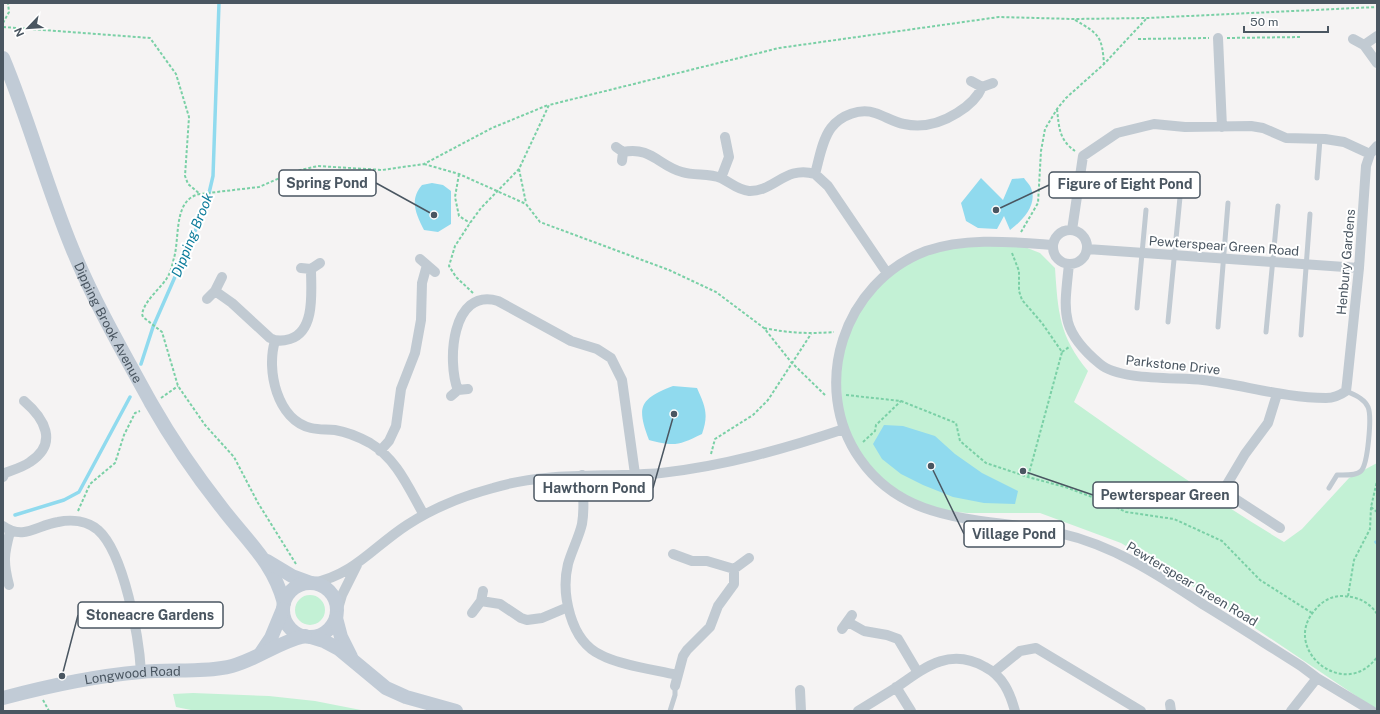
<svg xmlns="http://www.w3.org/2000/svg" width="1380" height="714" font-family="'Public Sans',sans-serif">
<rect width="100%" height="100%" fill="#f5f3f3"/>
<path fill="#c3f1d5" d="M1012,242L1040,253L1055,268C1058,312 1059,336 1088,371L1074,402C1143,451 1212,498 1284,542L1302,529L1349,478L1377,463V710L1194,587L1121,543L1040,513H967L929,509L896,492L861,459L843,429L839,344L842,330L852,308L879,275L889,266L927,251Z
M295 610a15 15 0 1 1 30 0a15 15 0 1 1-30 0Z
M193,693L269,696L315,701L366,711H196L176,707L173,694Z"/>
<path fill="#90daee" d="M981,178L1003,200L1012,179L1024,178C1026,181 1030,185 1031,188C1038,205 1022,221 1010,230L1004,216L997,229L978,228L966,221L961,203Z
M432,183L443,185L451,191V224L438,232L424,230C416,214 409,200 422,185Z
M673,386L697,388C705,406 709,414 702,434C679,445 675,447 649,440C636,406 640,399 673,386Z
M884,425L903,426L935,436L955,454L982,473L1018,491L1015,504L984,503L953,497L923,485L901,474L882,459L873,444Z"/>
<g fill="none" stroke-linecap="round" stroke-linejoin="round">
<path stroke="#90daee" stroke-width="3.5" d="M141,364L153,327L206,206L213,176L219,3
M15,515L64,500L79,492L130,397
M1376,542L1377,543"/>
<path stroke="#7ad0a6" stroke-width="2" stroke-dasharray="3 2" stroke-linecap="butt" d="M1075,20C1099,34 1102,36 1104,64
M3,23L9,12L8,3
M3,27L150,38L176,74L189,117L185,176L188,184L200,194
M1227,38L1302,37
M1138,39L1209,38
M1057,109C1059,127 1059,140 1075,151
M424,164L459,174L526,204L540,222L669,270L716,292L764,328L791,362L826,396
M519,169L526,203
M459,174L455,197L459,216L470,223
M1021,232L1038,203L1041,151L1045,129L1057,109L1066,98L1104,64L1147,18
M1012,253L1019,271V291L1022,300L1042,323L1062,352L1028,477
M473,293L456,277L449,266L455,246L470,223L481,208L519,169L549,105L779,48L999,17L1074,19L1147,18L1377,7
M764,328C788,333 809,334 834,332
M1062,352L1069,347
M846,395L901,401L956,423L960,441L986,463L1028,477L1065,487L1103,501L1126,512L1174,519L1222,541L1260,580L1312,613
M161,398L178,386
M863,442L875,431L876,425L901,401
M711,454L715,439L753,415L768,400L811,334
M1371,507L1377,512
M78,511L90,484L115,463L124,435L135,413L140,411
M296,564L258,503L234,457L205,425L178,386L162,332L143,317L142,314C145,300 159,290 167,278C171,272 172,265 174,258C180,237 173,199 200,194L259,187L296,171L318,166L382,170L424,164L492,128L548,105
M1348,596L1354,560L1370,529L1371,507L1377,481
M1377,614C1369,601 1355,596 1341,596C1331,596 1321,602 1315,610C1280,649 1345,702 1377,657
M43,700L49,711"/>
<path stroke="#c1cad2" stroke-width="5" d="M1317,178L1320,139
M1137,308L1146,210
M1168,322L1180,197
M1218,327L1228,203
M1266,332L1278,206
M1301,335L1310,214
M1329,488L1337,475C1345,475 1356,476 1361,471C1368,464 1372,416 1368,407C1364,398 1354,395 1346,391
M670,711L675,695V686"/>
<path stroke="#c1cad2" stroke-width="10" d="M1218,38L1222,127
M1353,39L1364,45L1377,63
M1364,45L1377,36
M971,81L982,87L993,83
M616,147L623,152L622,161
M623,152C651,146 659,166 682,172C695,176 708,173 721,178C731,183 738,190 749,191C774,192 785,165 815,174
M721,178L729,157L725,137
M1072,230L1083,156L1117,133L1154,124L1185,127L1251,126L1263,128L1286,138L1325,139L1344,142L1370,154
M1053 247a17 17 0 1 1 34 0a17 17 0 1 1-34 0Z
M1053,245C1012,242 966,237 926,251C844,282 809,386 860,459C908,528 987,516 1059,533C1113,545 1159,575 1204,605C1237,625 1269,646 1301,666L1317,678L1372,711
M1087,249L1359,268
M420,259L435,272
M1069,264C1064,312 1059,330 1100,364C1120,381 1177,377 1203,380C1244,385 1285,398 1326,398C1334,398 1339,396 1346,391L1347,383L1359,268L1366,166L1370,154L1377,146
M301,268L311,269L320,263
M887,273L828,186L815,174C819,160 822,140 831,128C841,115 860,108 875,113C885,116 893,122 904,124C922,128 941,123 957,113C967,107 977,99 982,87
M215,291L232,303L270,338C277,342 283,341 290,339C316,331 311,290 311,269
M207,299L215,291L222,277
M275,341C266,370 277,420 311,428C319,430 327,429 335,430C347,432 359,437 370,443C397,459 409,489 424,515
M458,390C447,363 451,287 498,301L571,341L597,349L611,358L622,380L635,474
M1277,394L1268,423L1245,454L1223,491L1280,528
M451,396L458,390L468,389
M380,451L389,441L396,426L401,389L415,353L421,320L422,283L427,265
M582,475C583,491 585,507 582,524C579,537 572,550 568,564C561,593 570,641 601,655C619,665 656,670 677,675
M3,477L5,473C13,470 23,467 30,462C59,443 44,418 24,401
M3,526C24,541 37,525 58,522C72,519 87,521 98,530C124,553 139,637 141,672
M673,554L692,561H707L734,569V584L718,606L710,627L687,650L683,656L675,686
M734,569L749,558
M313,583C355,574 373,547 407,525C433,508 463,496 493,488C548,471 605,478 661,473C724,466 784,449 844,429
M9,585C3,562 4,554 10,532
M481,601L500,604L521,618L527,620L542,618L568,607
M337,612L342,595L357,565
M472,613L481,601L483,591
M848,622L864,631L887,635L898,639L917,671
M842,629L852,615
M994,672L1020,651L1036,648L1141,711
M896,687L911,711
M800,690L801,711
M1170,704L1171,711
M858,711C871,703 884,695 897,687C925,667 950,647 985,667C1003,676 1010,693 1015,711
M1291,711L1317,678"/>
<g stroke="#c1cbd6" stroke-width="14">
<path id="s1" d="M3,58C29,120 46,185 72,248C93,300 124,354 151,403C172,440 196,475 222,508C247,541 273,562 284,603"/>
<path d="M267,561L292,576L311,583"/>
<circle cx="310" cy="610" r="27"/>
<path d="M336,618L341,637L351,657"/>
<path d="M311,637L324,641L339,649L386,688L406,697L456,711"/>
<path d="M261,653L271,638L283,609"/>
<path id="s2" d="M3,698C48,686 94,676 141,672C169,669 205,673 232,666C258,659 278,642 305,636"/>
</g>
</g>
<g text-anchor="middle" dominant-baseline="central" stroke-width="4" stroke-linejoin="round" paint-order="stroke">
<g font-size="13" fill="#4a5661" stroke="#fff">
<text transform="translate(1224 246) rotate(4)">Pewterspear Green Road</text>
<text transform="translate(1346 262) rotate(-85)">Henbury Gardens</text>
<text stroke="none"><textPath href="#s1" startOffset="285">Dipping Brook Avenue</textPath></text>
<text transform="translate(1173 365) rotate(6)">Parkstone Drive</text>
<text transform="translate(1192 584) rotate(31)">Pewterspear Green Road</text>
<text stroke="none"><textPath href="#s2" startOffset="132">Longwood Road</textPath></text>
</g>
<g font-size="14" font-style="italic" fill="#0c7c9b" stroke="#fff">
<text transform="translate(192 235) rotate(-68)">Dipping Brook</text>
</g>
</g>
<path fill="none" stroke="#4a5661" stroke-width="1.5" d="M434 215L376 183M996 210L1049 185M674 414L653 488M1023 471L1093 495M931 466L964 534M62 676L78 615"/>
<g fill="#4a5661" stroke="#fff" stroke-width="1.5">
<circle cx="434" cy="215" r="4"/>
<circle cx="996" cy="210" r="4"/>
<circle cx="674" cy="414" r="4"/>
<circle cx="1023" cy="471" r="4"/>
<circle cx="931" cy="466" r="4"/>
<circle cx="62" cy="676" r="4"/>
</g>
<g fill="#fff" stroke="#4a5661" stroke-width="1.5">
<rect x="279" y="170" width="97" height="26" rx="4"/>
<rect x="1049" y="172" width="151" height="26" rx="4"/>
<rect x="534" y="475" width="119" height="26" rx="4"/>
<rect x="1093" y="482" width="145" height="26" rx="4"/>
<rect x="964" y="521" width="100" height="26" rx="4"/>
<rect x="78" y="602" width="145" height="26" rx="4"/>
</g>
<g font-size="14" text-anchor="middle" font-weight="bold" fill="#4a5661">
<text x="327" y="188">Spring Pond</text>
<text x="1125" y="189">Figure of Eight Pond</text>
<text x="594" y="493">Hawthorn Pond</text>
<text x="1165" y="500">Pewterspear Green</text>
<text x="1014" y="539">Village Pond</text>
<text x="150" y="620">Stoneacre Gardens</text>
</g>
<rect width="1380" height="714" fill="none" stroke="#4a5661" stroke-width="8"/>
<g transform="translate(28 28) rotate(245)" stroke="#ffffff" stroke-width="3" paint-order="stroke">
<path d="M0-3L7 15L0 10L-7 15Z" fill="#4a5661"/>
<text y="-6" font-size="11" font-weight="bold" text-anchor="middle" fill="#4a5661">N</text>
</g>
<path d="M1244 26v6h84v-6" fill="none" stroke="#4a5661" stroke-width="2"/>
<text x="1250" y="26" font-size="12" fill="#4a5661" stroke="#ffffff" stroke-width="3" paint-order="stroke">50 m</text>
</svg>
